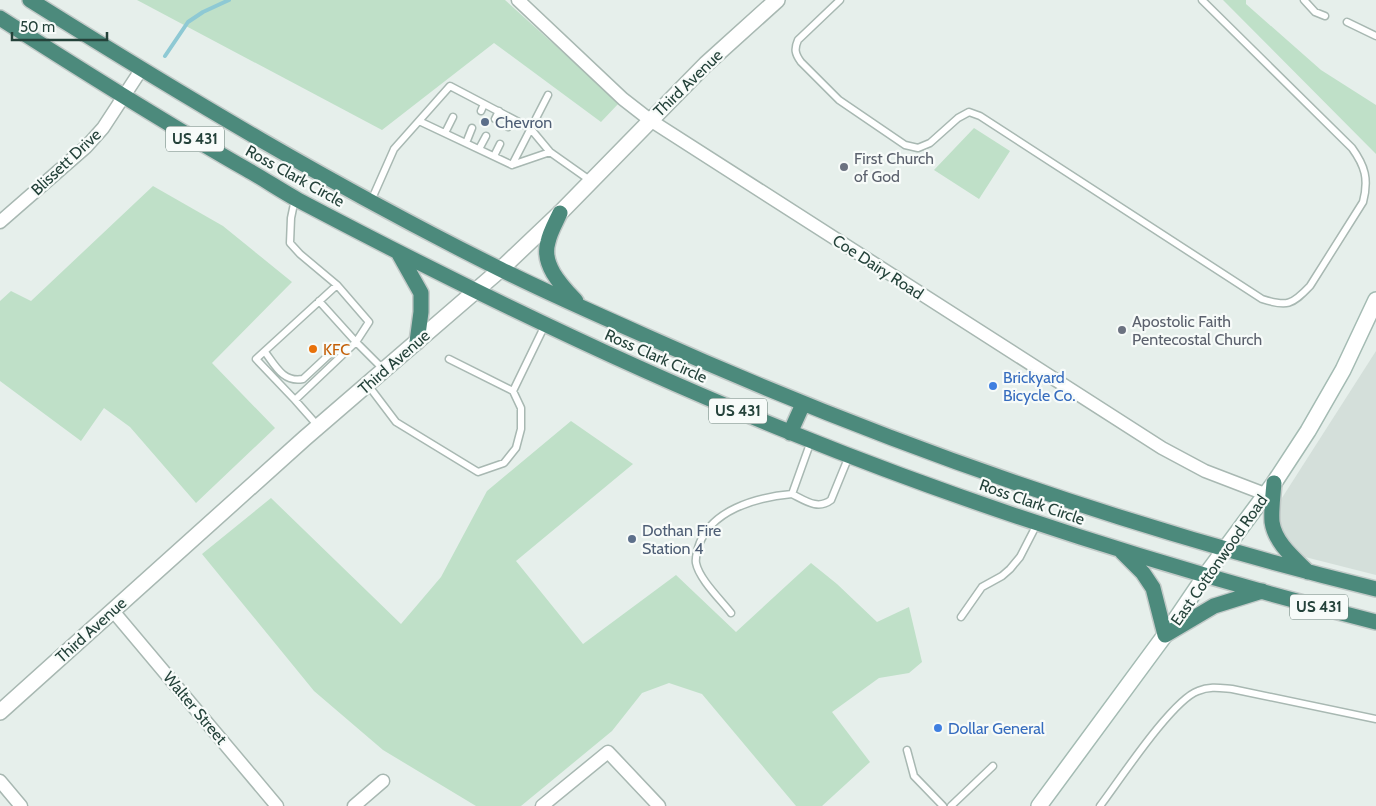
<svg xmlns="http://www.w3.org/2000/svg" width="1376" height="806" font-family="Cabin,sans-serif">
<rect width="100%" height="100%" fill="#e6efeb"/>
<path fill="#d4dfda" d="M1376,351V575L1305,557L1292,545L1284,532L1278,517L1280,501Z"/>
<path fill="#bfe0c8" d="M137,0H505L619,103L601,122L494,43L382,130Z
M1223,0H1246V4L1321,70L1376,105V154Z
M974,128L1010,151L979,199L934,170Z
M153,186L223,226L292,282L212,363L275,428L196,503L130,427L104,408L81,441L0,381V301L11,291L31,301Z
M571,421L633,464L516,561L583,644L676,575L736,632L811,563L837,584L877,622L909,607L922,662L909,673L879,678L832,712L870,762L822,806H796L702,694L669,683L642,693L612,731L521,806H476L383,750L314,691L202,554L271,498L401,624L441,577L487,491Z"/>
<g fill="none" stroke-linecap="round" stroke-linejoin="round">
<path stroke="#8ec9d4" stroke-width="4" d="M165,56L188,22L203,12L229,0"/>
<defs>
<path id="service" d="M840,0L798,40C794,49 795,54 801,62L839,100L905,145L918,148L930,143L958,118L969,112L980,116L1262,299C1287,307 1292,305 1310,286L1363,202C1369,179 1365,166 1352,148L1202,0
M1304,0L1315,12L1325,16
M1347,22L1376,36
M481,111L484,104
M495,119L499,111
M419,121L512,165L550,152
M508,127L513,119
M445,133L453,117
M466,143L472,128
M479,149L486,136
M494,156L500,144
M512,165L548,95
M295,199L291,218L290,243L300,254L337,285L369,322L356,342L384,370
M371,201L394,149L450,86L530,128L550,152L591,181
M265,352C275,365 283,383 303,379L332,352L348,350
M449,359L513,391L545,325
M368,385L396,422L478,472L504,463L516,448L521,429V408L513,391
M295,400L256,359L337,285
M318,426L295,400L356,342L319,301
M811,441L792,494C806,501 818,510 831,500L849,456
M731,613C721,600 699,579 696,563C695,558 697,553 698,548C709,510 757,497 792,494
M961,617L982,587L1002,576L1010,569L1020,557L1037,524
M907,750L914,776L943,806
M951,806L993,766
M1100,806C1119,781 1172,700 1198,691C1210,686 1220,688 1232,689L1376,719"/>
<path id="minor" d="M518,0L623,99L650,120L1162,448L1205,471L1265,494
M0,222L86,147L103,128L141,70
M113,611L277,806
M0,781L21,806
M354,806L383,781
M542,806L608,752L659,806"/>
<path id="tertiary" d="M0,712L305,438L501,269L560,213L706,64L777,0"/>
<path id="secondary" d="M1039,806L1165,635L1205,576L1274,483L1308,431L1343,370L1376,300"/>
<path id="trunk" d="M30,0C183,96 337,188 500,269C548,293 598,315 648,337C882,442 1127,528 1376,589
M0,18C81,70 162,121 246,169C264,179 280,190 298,200C459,285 622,365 792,433C982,510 1177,571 1376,622
M560,213C556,222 550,232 548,242C541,265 562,286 576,301
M398,252L421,293V312L417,342
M790,433L803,404
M1274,483C1273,495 1271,510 1272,522C1275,543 1294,558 1308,572
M1122,552L1143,573L1153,588L1165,635L1214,606L1262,591"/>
</defs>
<use href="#service" stroke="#a8b8b2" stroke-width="9"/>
<use href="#minor" stroke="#a8b8b2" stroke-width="15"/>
<use href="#tertiary" stroke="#a8b8b2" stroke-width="18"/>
<use href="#secondary" stroke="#a4bbb3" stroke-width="18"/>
<use href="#trunk" stroke="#c2cac8" stroke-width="18"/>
<use href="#service" stroke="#fff" stroke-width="6"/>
<use href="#minor" stroke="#fff" stroke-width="12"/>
<use href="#tertiary" stroke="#fff" stroke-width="15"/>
<use href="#secondary" stroke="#fff" stroke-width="15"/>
<use href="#trunk" stroke="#4c8a7c" stroke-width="15"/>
</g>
<g fill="#5c6f8a" stroke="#f7fbf9" stroke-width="2">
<circle cx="485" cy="122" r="5"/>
<circle cx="632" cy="539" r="5"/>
</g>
<g fill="#6b7280" stroke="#f7fbf9" stroke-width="2">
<circle cx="844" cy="167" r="5"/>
<circle cx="1122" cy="330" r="5"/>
</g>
<circle fill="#e8710a" stroke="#f7fbf9" stroke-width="2" cx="313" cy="349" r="5"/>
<g fill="#3f7fe0" stroke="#f7fbf9" stroke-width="2">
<circle cx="993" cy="386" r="5"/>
<circle cx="938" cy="728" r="5"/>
</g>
<g text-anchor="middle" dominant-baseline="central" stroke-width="4.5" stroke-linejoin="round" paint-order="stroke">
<g fill="#f7fbf9" stroke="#637a73" stroke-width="1">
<rect x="166" y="126.5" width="58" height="25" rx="4"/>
<rect x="709" y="398.5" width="58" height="25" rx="4"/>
<rect x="1290" y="594.5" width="58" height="25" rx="4"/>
</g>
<g font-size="15" font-weight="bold" fill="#24423a">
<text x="195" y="139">US 431</text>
<text x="738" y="411">US 431</text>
<text x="1319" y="607">US 431</text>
</g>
<g font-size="16" fill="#24423a" stroke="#f7fbf9">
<text transform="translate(688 83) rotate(-44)">Third Avenue</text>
<text transform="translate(66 162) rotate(-43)">Blissett Drive</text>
<text transform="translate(295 176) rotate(29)">Ross Clark Circle</text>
<text transform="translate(878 267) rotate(33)">Coe Dairy Road</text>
<text transform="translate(656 356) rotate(24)">Ross Clark Circle</text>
<text transform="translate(394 362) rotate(-41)">Third Avenue</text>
<text transform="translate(1032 502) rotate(19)">Ross Clark Circle</text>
<text transform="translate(1219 560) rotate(-55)">East Cottonwood Road</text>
<text transform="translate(91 630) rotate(-42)">Third Avenue</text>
<text transform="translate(195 708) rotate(50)">Walter Street</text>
</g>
<g font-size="16" fill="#4e5e75" stroke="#f7fbf9" text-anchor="start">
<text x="495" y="122">Chevron</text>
<text x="642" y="530">Dothan Fire<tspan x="642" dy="18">Station 4</tspan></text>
</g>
<g font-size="16" fill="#5b616d" stroke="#f7fbf9" text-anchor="start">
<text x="854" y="158">First Church<tspan x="854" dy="18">of God</tspan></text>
<text x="1132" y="321">Apostolic Faith<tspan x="1132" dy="18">Pentecostal Church</tspan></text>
</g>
<g font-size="16" fill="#c56008" stroke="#f7fbf9" text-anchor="start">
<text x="323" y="349">KFC</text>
</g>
<g font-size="16" fill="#366cbe" stroke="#f7fbf9" text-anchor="start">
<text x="1003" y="377">Brickyard<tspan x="1003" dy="18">Bicycle Co.</tspan></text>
<text x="948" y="728">Dollar General</text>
</g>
</g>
<path d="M12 32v8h95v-8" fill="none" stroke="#24423a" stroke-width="2.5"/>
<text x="20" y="32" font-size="15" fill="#24423a" stroke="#f7fbf9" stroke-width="4" paint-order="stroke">50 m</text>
</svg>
